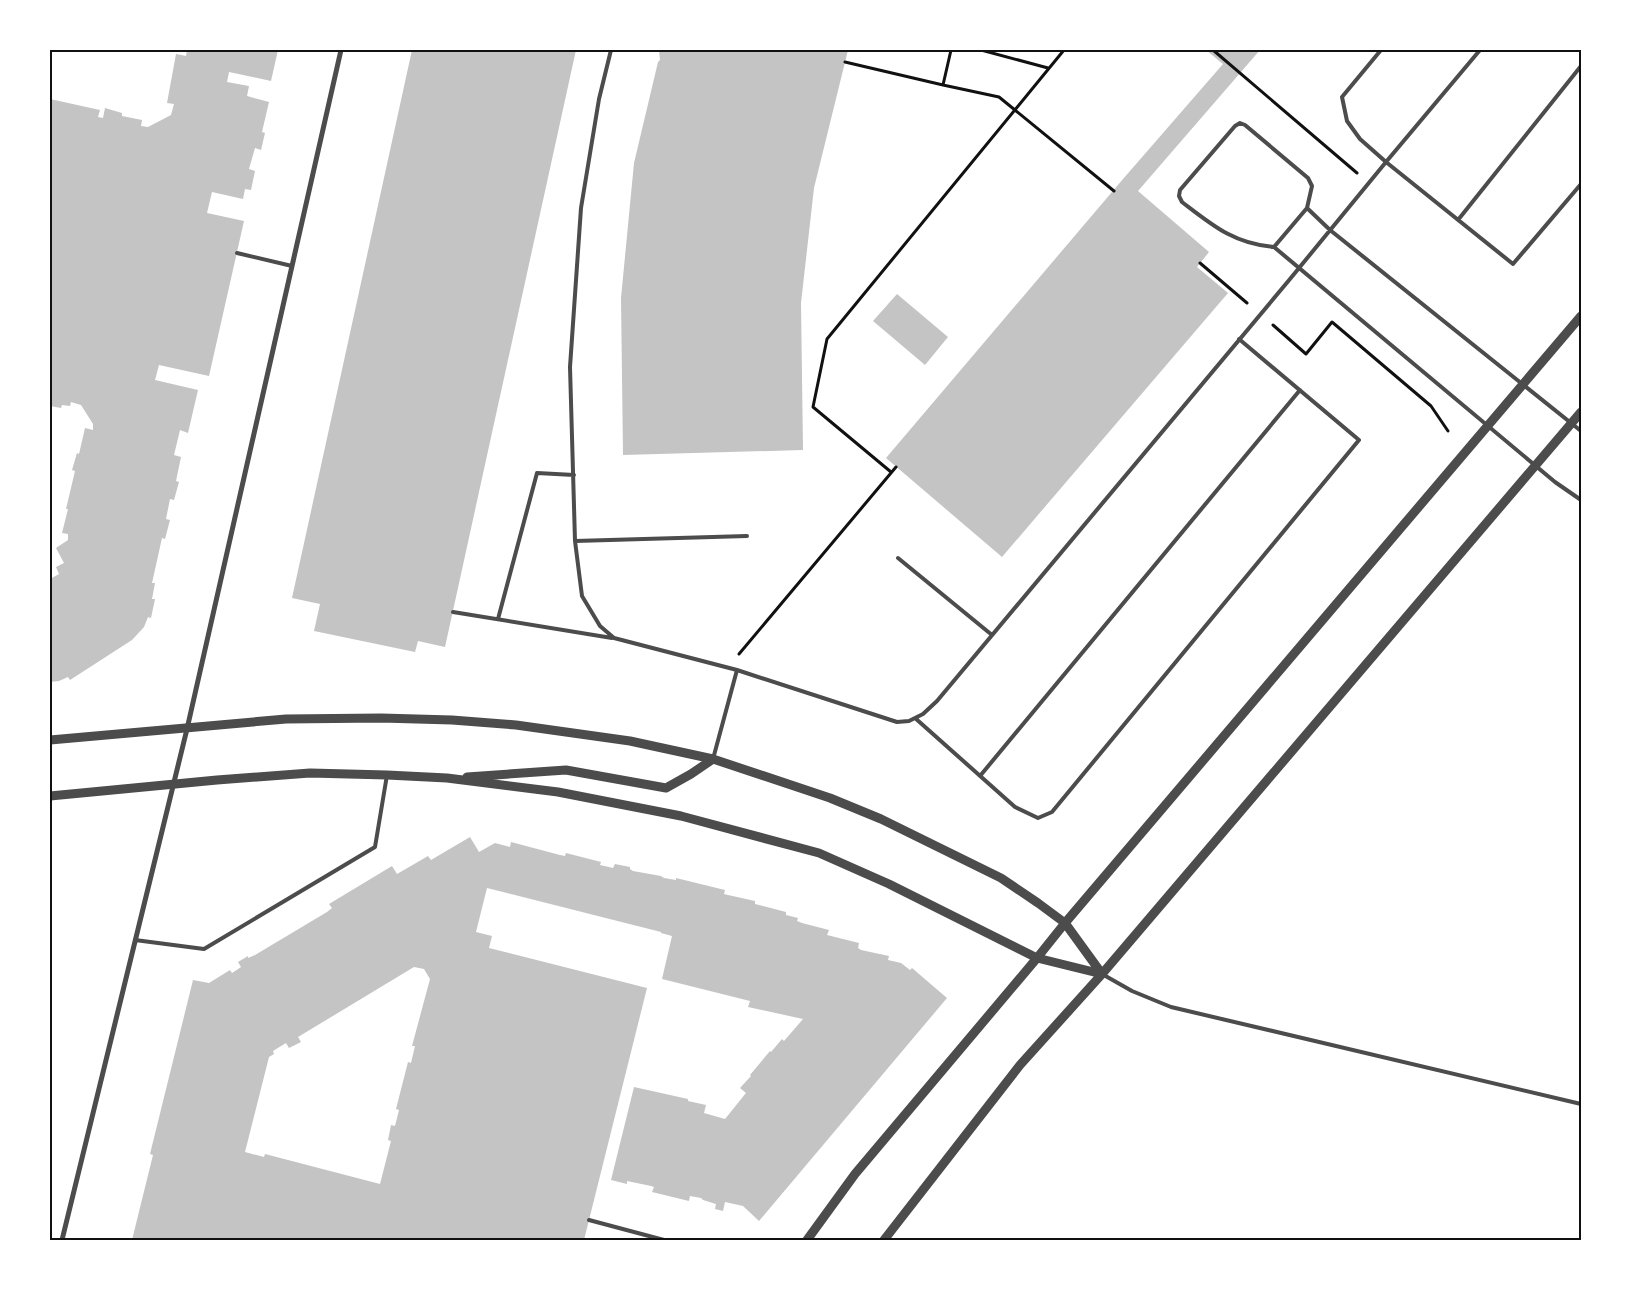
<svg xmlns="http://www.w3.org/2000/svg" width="1631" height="1290" font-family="Georgia,serif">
<rect width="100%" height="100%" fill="#fff"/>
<path fill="#c4c4c4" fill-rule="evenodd" d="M187,50H278L271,81L229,72L227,82L249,86L247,96L269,102L262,132L265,133L261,150L255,148L249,169L255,171L251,190L245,189L243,199L212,192L207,213L244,221L209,376L159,365L155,380L198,390L188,433L180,430L174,455L181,457L176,481L179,482L174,500L170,499L166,519L170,520L165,539L162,538L152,583H155L152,599H155L151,618L148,617L144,627L132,640L70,680L68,677L59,681L50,682V579L59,574L56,567L64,563L56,548L68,540V534L62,533L68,509H66L75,471L72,470L77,453L79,454L85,428L93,430V424L81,405L71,402L70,406L62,405L61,408L50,406V99L100,110L98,117L103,118L105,108L122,113V116L142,120L141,126L148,127L171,115L174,104L167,103L176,54L186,56Z
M412,50H576L445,647L418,641L415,652L314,631L320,604L292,598Z
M659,50H848L814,188L801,303L803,450L623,455L621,298L634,163L658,62L660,60Z
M1206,50H1260L1138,191L1209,252L1197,267L1228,293L1002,557L886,458L1123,179L1223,64Z
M897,294L948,337L925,365L873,321Z
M470,837L479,852L495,843L510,847L511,842L560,855L565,856L566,853L601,862L600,865L613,868L615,864L630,867V869L633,871L661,876L664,878L676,880V878L725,890L724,894L728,895L755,901V904L759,905L786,912V915L798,918L797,921L802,923L829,930L827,935L859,943L858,948L861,950L889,956L888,960L901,963L910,970L912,968L947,998L759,1221L743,1206L725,1202L723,1211L715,1209L716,1204L703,1200L701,1198L690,1196L689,1201L652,1192L654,1187L651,1186L627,1181V1184L611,1180L634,1087L688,1099V1101L706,1105L704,1113L725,1119L746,1093L740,1088L751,1076L750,1075L770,1051L771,1052L782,1039L784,1041L803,1019L748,1007L750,1001L662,979L672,936L661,933V932L487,888L476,932L492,936L489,948L647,988L584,1240H132L153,1155L150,1154L193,980L209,983L230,970L232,973L241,967L238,962L248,956V958L255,955L327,912L332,908L329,904L392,866L397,874L428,856L431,860ZM414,967L424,969L430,979L412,1046H415L411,1063L408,1062L396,1109L399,1110L395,1126L391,1125L388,1140L391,1141L380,1184L265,1154L264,1157L245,1152L269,1057L274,1054L273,1051L286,1043L289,1048L301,1042L298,1037Z"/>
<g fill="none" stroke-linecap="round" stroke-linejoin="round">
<path stroke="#111" stroke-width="3" d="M951,50L943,85L999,97L1114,191
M981,50L1048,68
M1213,50L1357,173
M845,62L943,85
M1200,263L1247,303
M1273,325L1306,354L1332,322L1431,406L1448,431
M891,472L813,407L827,339L1064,50
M739,654L896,467"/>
<path stroke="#4c4c4c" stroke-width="4" d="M611,50L599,99L581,208L570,367L575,541L582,596L600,626L614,638L737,670L713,759
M1480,50L1386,162L1513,264L1581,184
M1458,220L1581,66
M1274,247L1307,208
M237,253L292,266
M1581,431L1330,230L1307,208L1312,186L1308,178L1245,125L1240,123L1235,126L1180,190L1179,196L1182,202C1212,225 1234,244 1274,247L1555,482L1581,500
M575,541L747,536
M898,558L992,635
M453,612L612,638
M498,619L537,473L574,475
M737,670L897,722L909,721L923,714L937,701L1290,279L1386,162L1360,139L1347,121L1342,97L1381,50
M915,718L1015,807L1038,818L1052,812L1359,440L1239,339
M980,776L1300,390
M135,940L204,949L375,847L387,775
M1102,974L1132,991L1171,1007L1581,1104
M589,1220L664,1240"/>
<path stroke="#4c4c4c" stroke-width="5" d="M62,1240L187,729L341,50"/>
<path stroke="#4c4c4c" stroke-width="9" d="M50,740L286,719L381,718L452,720L516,725L630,741L713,759L830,798L881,819L1001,878L1038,903L1065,923L1102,974
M467,777L566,770L666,788L691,774L713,759
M50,796L217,780L310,773L387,775L447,778L558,792L681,816L819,853L889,884L1037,958L1102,974
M807,1240L855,1174L1037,958L1065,923L1581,316
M884,1240L1020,1065L1102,974L1581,412"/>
</g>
<rect width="1631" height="1290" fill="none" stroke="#ffffff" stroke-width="102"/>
<rect x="51" y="51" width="1529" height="1188" fill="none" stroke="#111" stroke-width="2"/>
</svg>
